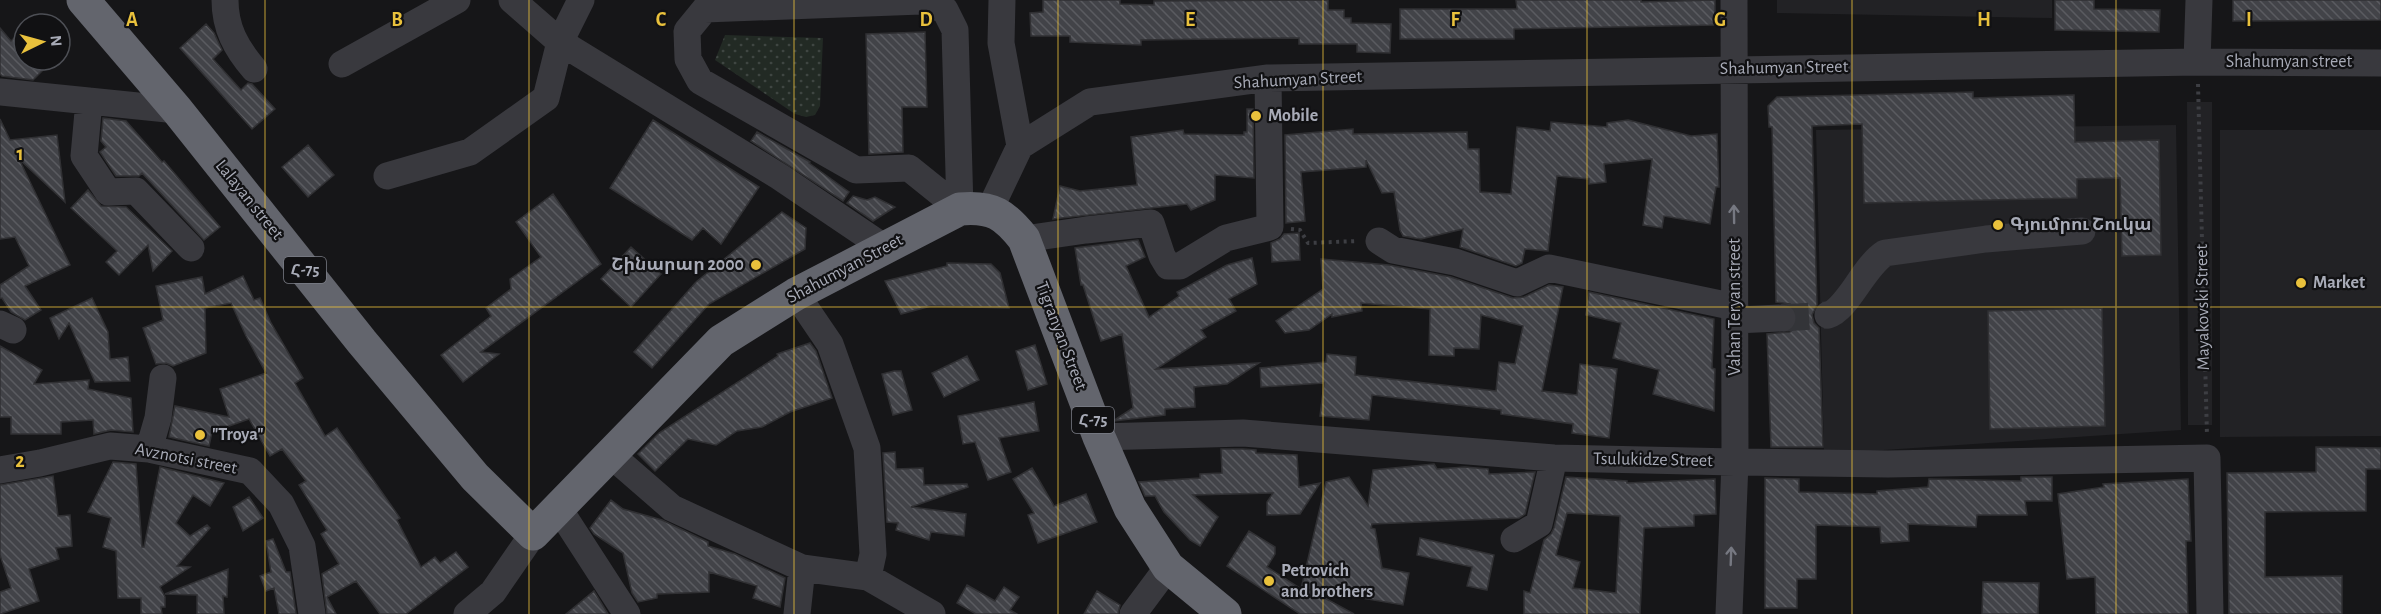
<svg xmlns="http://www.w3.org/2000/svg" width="2381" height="614" font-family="'Alegreya Sans','Noto Sans Armenian',sans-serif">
<defs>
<pattern id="grass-dots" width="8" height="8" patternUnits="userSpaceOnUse" patternTransform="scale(1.5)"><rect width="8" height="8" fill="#222a24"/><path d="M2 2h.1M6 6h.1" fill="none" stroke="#3f4642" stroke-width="1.8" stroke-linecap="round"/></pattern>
<pattern id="building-back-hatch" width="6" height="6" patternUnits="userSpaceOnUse" patternTransform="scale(1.5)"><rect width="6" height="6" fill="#424348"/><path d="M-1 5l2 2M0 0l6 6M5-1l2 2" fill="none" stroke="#5a5b60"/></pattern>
</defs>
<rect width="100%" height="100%" fill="#161618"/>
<path fill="#222225" d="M1777,0H2052V18L1777,13Z
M2187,102H2212V425H2188Z
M2176,125L2181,430L1824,454L1816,130Z
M2220,130H2381V436L2220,437Z"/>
<path fill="url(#grass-dots)" d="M725,35L823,38L820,106L815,115L806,117L795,114L715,60Z"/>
<path fill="url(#building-back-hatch)" stroke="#303033" stroke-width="1.5" fill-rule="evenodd" d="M1043,0H1120V4L1154,5V1L1328,0V10H1344V18H1351V23L1391,24L1390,53L1357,52V44H1299V38L1141,40V45L1070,42V36H1031L1030,13L1043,12Z
M1516,0H1641V2L1715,0V25L1514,29V39H1400V9H1517Z
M2055,0H2094V9L2160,10L2159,32L2055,30Z
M2233,0H2381V20L2233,21Z
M206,24L214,33L222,50L213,59L241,90L248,83L252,84L275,109L252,129L180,48Z
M0,28L11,41L24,29V60H53L33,80L2,76L0,74Z
M925,32L927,107H902L903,152L869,154L866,34Z
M1973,92V98L2074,95L2075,142L2159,140L2161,255L2122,256L2120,178L2077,179V198L1864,203L1862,124L1812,126L1817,305L1812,315L1814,323L1819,328L1823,447H1771L1767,334L1790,332L1796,326L1798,318L1796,310L1790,304L1776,302L1772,127H1769L1768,106L1777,97Z
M1247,109H1253L1254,178L1215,175V200L1191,210L1187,204L1053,219L1060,186L1080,191L1137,185L1131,137L1183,130L1184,134L1244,135V132H1247Z
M103,118L126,121L162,162L164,161L220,227L204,240L142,173L139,176H116L100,152L106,147L101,141Z
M0,119L10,140L57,135L65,202L19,159L70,265L25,286L41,310L25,320L11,312L2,298H0V285L29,266L15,237L0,239Z
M653,120L759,187L721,244L703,228L692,240L610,188Z
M1628,120L1691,136L1717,134L1719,187H1716L1710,224L1664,216L1662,228L1643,225L1652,159L1604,164L1606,182L1589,184V179L1557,176L1548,251L1525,249L1522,263L1516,266L1460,247L1463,229L1421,239L1403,236L1400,230L1394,192L1382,193L1366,160V167L1301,172L1305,221L1286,223L1285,135L1353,129V134L1467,132L1468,149H1479L1480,192L1511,194L1517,127L1550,131L1551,122L1607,127V123Z
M757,132L810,162L809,163L849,192L843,201L751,141Z
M308,145L334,175L308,197L282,167Z
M88,190L101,206L126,207L172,251L153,271L148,245L119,275L106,262L117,251L71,208Z
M553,194L601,264L481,352L499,354L463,382L441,355L491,316L486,308L511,289L510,279L541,257L516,222Z
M853,196L867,200L875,197L895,207L873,221L847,203Z
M782,212L806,228L805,249L709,304L652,368L634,352L696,282Z
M1299,233L1300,260L1272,262L1271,243L1280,239L1284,234Z
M1138,240L1145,257L1126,266L1149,317L1179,296L1177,292L1227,265L1252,258L1257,284L1229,299L1236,311L1201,330L1206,337L1156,369L1259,363L1227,384L1194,387L1195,407L1165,409V415L1113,421L1133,408L1122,334L1101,341L1083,285H1081L1075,248Z
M631,247L661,274L631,307L601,279Z
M1321,259L1389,265L1451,277L1513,298L1524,297L1549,285L1563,287L1542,391L1577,395L1580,364L1617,369L1609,438L1572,433L1573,424L1501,414V410L1372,395L1369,420L1320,416L1324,383L1261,387L1260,368L1326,362L1327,354L1356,357L1355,375L1496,391L1499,362L1515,364L1523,326L1481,315L1479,349L1454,348V356L1429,355L1430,309L1361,303L1362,311L1332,317V314L1309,330L1285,333L1276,321L1323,289Z
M947,263L991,264L1000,273L1009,308L931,306L901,314L885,281L947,266Z
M243,276L254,300L260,298L271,323L303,378L295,383L325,436L337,428L400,518L397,520L421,567L435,557L440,563L456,552L468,567L406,614H380L356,581L327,597L336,614H327L322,574L339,564L321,534L327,530L299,485L306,481L282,449L270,456L249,419L212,432L209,446L169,437L175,406L229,417L220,389L266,373L246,336L231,303L205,308L206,353L173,366L166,363L156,364L143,328L163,320L156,286L202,277L205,294Z
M1589,292L1714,319L1712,368L1715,369L1714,411L1653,394L1659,370L1613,358L1621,323L1586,315Z
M92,298L108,332L110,359L128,357L130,381L95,382L69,323L59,339L50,318Z
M2102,308L2105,426L1990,429L1988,311Z
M810,343L816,351L832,398L790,412L762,427L737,431L716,445L688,439L655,471L638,454L659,433L778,356L777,354Z
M1035,345L1047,384L1028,390L1016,351Z
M0,346L42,370L34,384L89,380L88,389L131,398L133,432L111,430L94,434L93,420L61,422V434H11V417H0Z
M967,356L979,380L944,397L932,373Z
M894,371H901L912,410L893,415L882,374Z
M1034,402L1039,431L999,438L1011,472L988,480L975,442L963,444L958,416Z
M2316,447L2381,448V469H2366V511L2265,512V577L2342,576V614H2229L2227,473L2316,472Z
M1221,449H1243L1256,450V453L1297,455L1299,487L1320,483L1300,514L1267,515V502L1273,493L1193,495L1218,517L1200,546L1190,540L1164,512L1155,496H1145L1139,482L1200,478V474L1222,473Z
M895,452L896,469L923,468L924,485L967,484L968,487L911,507L966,514L964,536L931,532L929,540L896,530L898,523L887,522L883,453Z
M113,462L136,464L142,547H144L160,467L224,483L210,506L193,495L176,523L190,536L207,525L210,528L177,566L190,567L160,587L165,597V607H161L162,614H141V598H118L116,551L103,547L111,518L88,512Z
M1434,464L1437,469L1465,467L1488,469L1489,474L1535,472L1525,514L1519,518L1372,524L1371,528L1375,529L1382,568L1409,573L1403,605L1308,589L1354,614H1300L1227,566L1249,531L1275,547V554L1267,567L1301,589L1326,482L1349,477L1368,506L1373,470Z
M1032,468L1054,506L1086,494L1097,522L1038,543L1028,515L1034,513L1013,479Z
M53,476L58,516L70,515L72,546L56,548L59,559L29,569L39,601L0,614V592L11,588L0,555V485Z
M1566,477L1627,481V483L1715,479L1716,514L1694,515V526L1644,528L1640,614H1524V591L1530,593L1544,540L1551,534L1554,528ZM1567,513L1620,516L1616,593L1573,588L1580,562L1556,555Z
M2021,477H2052V501H2025L2027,515H1977L1976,527L1908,524L1909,541L1881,543L1880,527L1816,525V579H1797V608H1765V478L1799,479V492L1877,494V491L1928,487L1929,479L2021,481Z
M2188,479L2191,541H2186L2188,614H2096L2095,577L2067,579L2058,494L2104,487L2103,484Z
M249,497L263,518L243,531L233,507Z
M611,500L623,509L662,520L708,542V546L735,554L785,578L780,607L753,598L757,586L709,572V592L657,594V598L638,602L632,593L623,553L594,534L590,528Z
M1420,538L1494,555L1487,590L1467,586L1472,567L1417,555Z
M273,539L286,572H290L296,614H279L274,588L266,591L260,576L271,572L266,541Z
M228,569L227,597L223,596L224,614H197V595L165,594Z
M1983,582L2039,583L2038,614H1982Z
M967,585L995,601L1004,587L1019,597L1010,610L1017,614H976L957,603Z
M594,591L608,614H566Z
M1097,591L1120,605L1118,614H1084Z"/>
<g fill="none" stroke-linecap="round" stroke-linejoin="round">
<path stroke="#333438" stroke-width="27" stroke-dasharray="27 14" stroke-linecap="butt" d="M1782,318L1828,315"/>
<path stroke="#3d3e43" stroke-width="4" stroke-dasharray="3 4.5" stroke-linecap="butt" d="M2198,84L2207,436
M1291,229L1300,230L1308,243L1358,241"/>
<path stroke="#39393e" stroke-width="27" d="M225,0C225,28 236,48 254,69
M512,0L560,42L780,177L885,248
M1002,0L1001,43L1020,146
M921,1L945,10L955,30L960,209L909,168L856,170L700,81L688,59L687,31L705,9Z
M2197,62L2199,0
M342,64L457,0
M0,92L177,110
M89,101L84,156L108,192L136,191L191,248
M387,176L470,152L546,98L560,42L581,0
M990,209L1020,146L1090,102L1268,78L2197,62L2381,63
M1024,239L1086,230L1151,223L1162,256L1168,266H1180L1226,238L1270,227L1268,78
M1379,241L1393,250L1455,262L1517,283L1549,268L1735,307
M796,294L830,344L867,448L873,554L868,577
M1828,315C1848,309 1863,267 1885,253L1986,239L2082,231
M1735,320L1782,318
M0,324L13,330
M1099,437L1243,433L1554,458L1735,462L1888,464L2207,458L2210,614
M149,449L158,418L163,378
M611,455L672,508L802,568L868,577L932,614
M0,470L40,463L110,446L149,449L250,471L281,504L302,546L312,614
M559,509L627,614
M1514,539L1539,524L1554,458
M467,614L493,592L533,534
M797,614L802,568
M1133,614L1168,567
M1729,614L1735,462L1734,0"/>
<path stroke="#63656d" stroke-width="33" d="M83,0L177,110L362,342L475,477L533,534L721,341L796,294L960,209C993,206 1005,215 1024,239L1099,437L1130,508L1168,567L1225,614"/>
</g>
<defs><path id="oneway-shaft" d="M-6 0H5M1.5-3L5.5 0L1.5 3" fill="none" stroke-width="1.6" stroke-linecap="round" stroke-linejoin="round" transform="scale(1.5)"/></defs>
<g stroke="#767881">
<use href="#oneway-shaft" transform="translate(1734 214) rotate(-91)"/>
<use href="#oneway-shaft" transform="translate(1731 556) rotate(-88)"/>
</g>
<path fill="none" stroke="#e9c13c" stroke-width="1.5" stroke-opacity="0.55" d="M265,0V614M529,0V614M794,0V614M1058,0V614M1323,0V614M1587,0V614M1852,0V614M2116,0V614M0,307H2381"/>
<g fill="#e9c13c" stroke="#111113" stroke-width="2">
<circle cx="1256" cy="116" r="6"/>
<circle cx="1998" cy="225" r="6"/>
<circle cx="756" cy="265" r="6"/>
<circle cx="2301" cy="283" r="6"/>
<circle cx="200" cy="435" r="6"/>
<circle cx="1269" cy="581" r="6"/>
</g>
<g text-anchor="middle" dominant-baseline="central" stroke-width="4.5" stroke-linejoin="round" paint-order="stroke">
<g fill="#111113" stroke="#7b7d86" stroke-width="1.5">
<rect x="284" y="257" width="42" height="26" rx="4.5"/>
<rect x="1072" y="407" width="42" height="26" rx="4.5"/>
</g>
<g font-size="16" font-weight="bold" fill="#a8abb7">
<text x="305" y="270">Հ-75</text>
<text x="1093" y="420">Հ-75</text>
</g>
<g font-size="18" fill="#a8abb7" stroke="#111113">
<text x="2289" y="62">Shahumyan street</text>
<text transform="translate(1784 68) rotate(-1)">Shahumyan Street</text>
<text transform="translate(1298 80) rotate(-3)">Shahumyan Street</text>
<text transform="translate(249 200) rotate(51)">Lalayan street</text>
<text transform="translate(845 269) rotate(-28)">Shahumyan Street</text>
<text transform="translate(1735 307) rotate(-90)">Vahan Teryan street</text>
<text transform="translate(2203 307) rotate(-91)">Mayakovski Street</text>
<text transform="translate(1061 336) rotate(69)">Tigranyan Street</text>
<text transform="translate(186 459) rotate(11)">Avznotsi street</text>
<text transform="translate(1653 460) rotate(1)">Tsulukidze Street</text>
</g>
<g font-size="18" font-weight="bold" fill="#a8abb7" stroke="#111113" text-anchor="start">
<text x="1268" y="116">Mobile</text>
<text x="2010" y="225">Գյումրու Շուկա</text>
<text x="744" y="265" text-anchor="end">Շինարար 2000</text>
<text x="2313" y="283">Market</text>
<text x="212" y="435">"Troya"</text>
<text x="1281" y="571">Petrovich<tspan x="1281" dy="21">and brothers</tspan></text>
</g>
</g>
<g font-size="20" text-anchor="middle" font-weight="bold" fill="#e9c13c" stroke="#111113" stroke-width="4.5" stroke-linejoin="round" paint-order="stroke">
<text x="132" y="26">A</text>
<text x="397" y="26">B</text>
<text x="661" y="26">C</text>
<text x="926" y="26">D</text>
<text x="1190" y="26">E</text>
<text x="1455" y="26">F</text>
<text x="1720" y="26">G</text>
<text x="1984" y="26">H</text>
<text x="2249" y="26">I</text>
<text x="20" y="160">1</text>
<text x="20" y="467">2</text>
</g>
<g transform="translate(42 42) rotate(85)"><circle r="28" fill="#111113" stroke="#4d4f55" stroke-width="1.5"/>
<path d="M0-4.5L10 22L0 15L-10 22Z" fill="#e9c13c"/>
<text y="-9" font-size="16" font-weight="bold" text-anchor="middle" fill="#a8abb7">N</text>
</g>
</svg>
